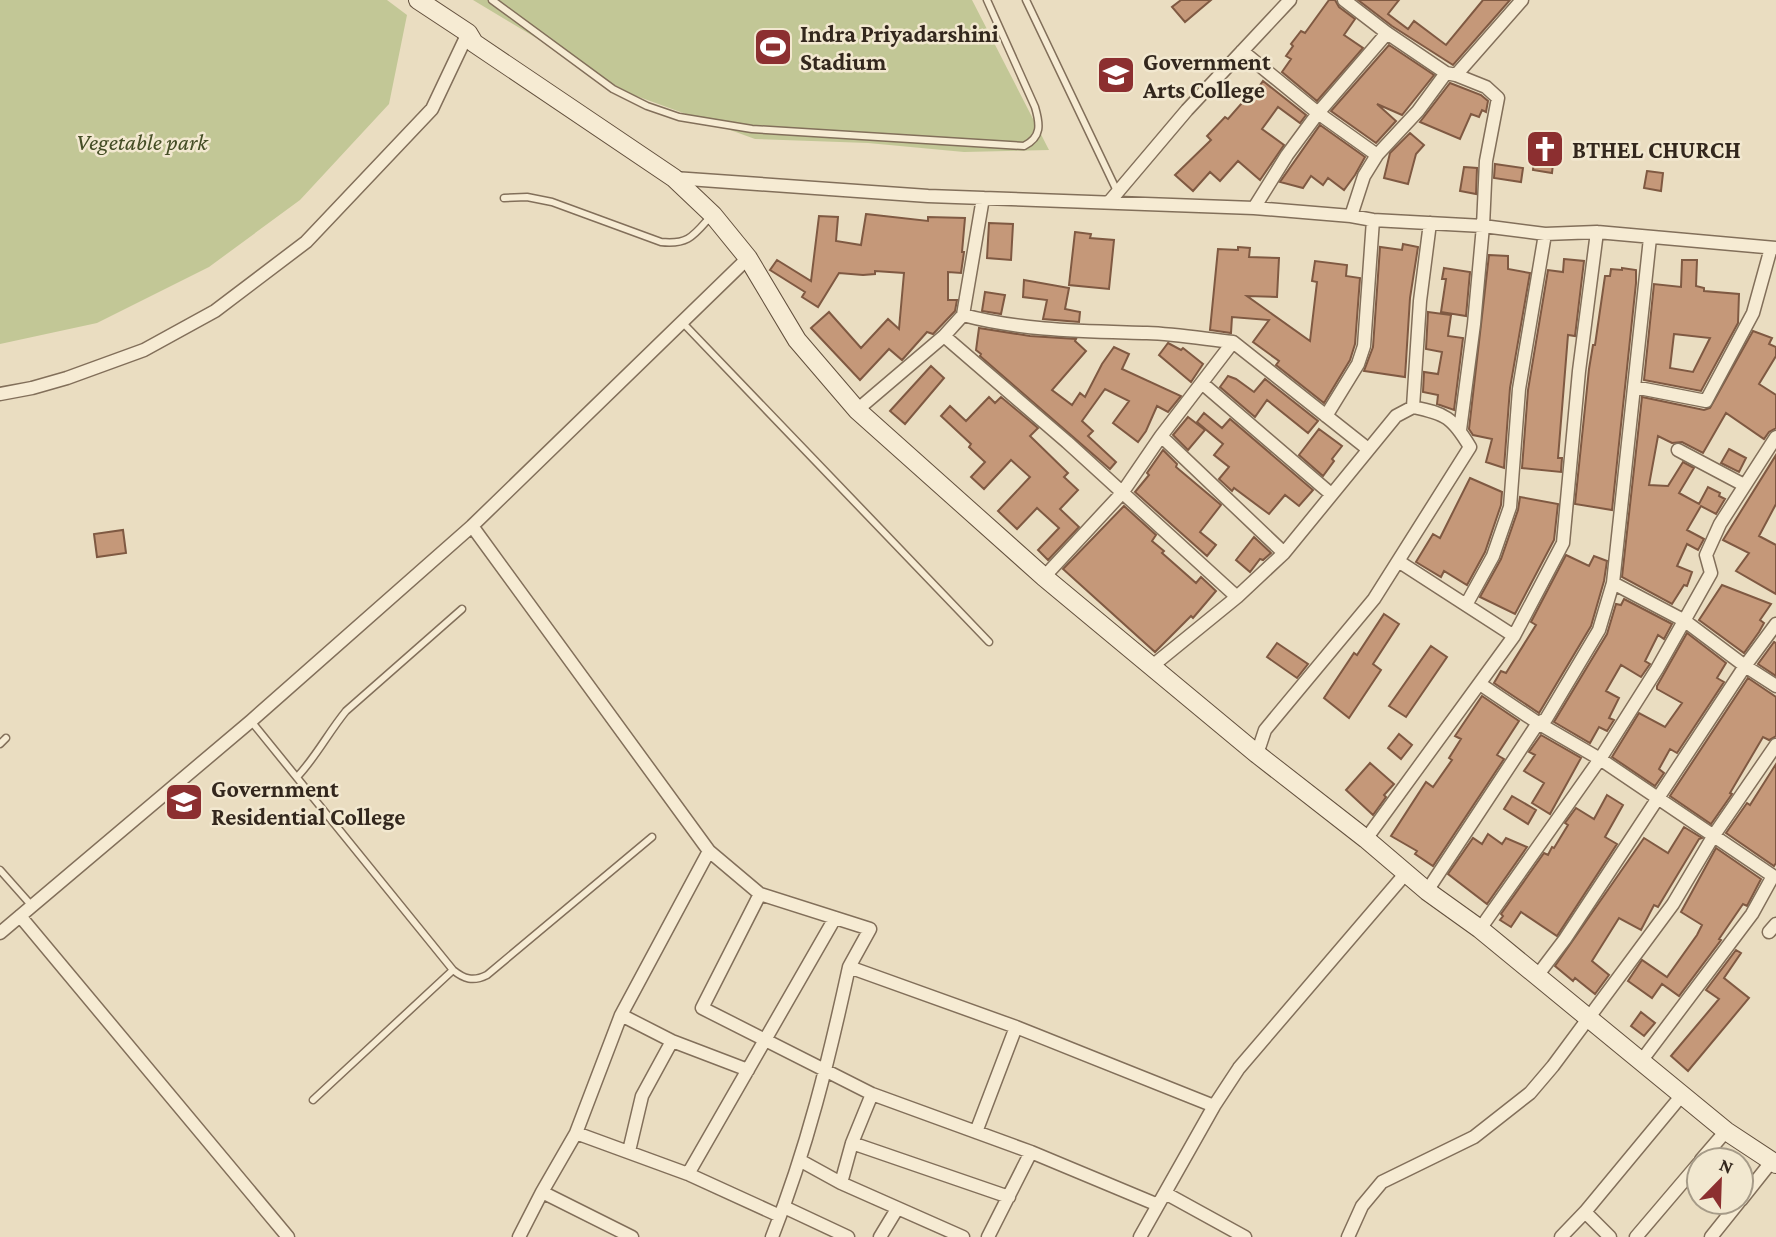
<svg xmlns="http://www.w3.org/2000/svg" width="1776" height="1237" font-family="'Crimson Pro',serif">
<rect width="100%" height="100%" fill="#eaddc1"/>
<path fill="#c2c796" d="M0,0H387L407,15L389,104L300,200L209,267L97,323L0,344Z
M473,0H972L1049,150L964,152L868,143L755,139L628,93Z"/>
<path fill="#c59879" stroke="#7f5942" stroke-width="2" fill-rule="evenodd" d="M1181,0H1211L1185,22L1172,7Z
M1329,0H1335L1339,7L1355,19L1344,35L1363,48L1317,101L1282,72L1291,59L1286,56L1293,46L1291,44L1301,31L1305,33Z
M1358,0H1399L1388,14L1408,29L1414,21L1446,45L1483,0H1510L1453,65L1392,26Z
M1389,45L1434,75L1402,115L1377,104L1396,121L1376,143L1331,111Z
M1263,81L1306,115L1300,123L1278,107L1262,129L1284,145L1260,180L1238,161L1220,181L1210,172L1193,191L1175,175L1211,140L1207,136L1225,117L1228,119L1248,96L1251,98Z
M1450,83L1481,95L1488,101L1486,112L1482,110L1479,117L1471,114L1460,139L1420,122Z
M1320,125L1365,157L1355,175L1344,190L1328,178L1323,185L1311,176L1303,188L1280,182Z
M1410,133L1424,145L1416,154L1408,184L1384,178L1390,153Z
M1536,142L1555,145L1552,173L1533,170Z
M1495,164L1523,168L1521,182L1494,178Z
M1464,167L1477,168L1476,194L1460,191Z
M1647,171L1663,173L1661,191L1644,188Z
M866,214L928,221V217L965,218L962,252H964L961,273L948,272V300H957L955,311L933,334L927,332L902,360L889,349L860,380L811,328L829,312L861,348L888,319L899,329L904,273L875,271V274L863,275L839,273L818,307L802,297L805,292L770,270L777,260L811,281L819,216L838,217L836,241L861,245Z
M989,223L1013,224L1011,260L987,258Z
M1075,232L1091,234L1090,238L1114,240L1109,289L1069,285Z
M1403,244L1418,247L1410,298L1405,377L1364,371L1373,347L1380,247L1402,250Z
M1238,247L1250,248L1249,257L1279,258L1277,297L1247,296L1310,341L1317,282L1312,281L1315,261L1347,265L1346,276L1360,278L1355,344L1350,360L1324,403L1276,365L1279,361L1253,342L1269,320L1232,317L1231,333L1210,330L1218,249L1238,250Z
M1489,255L1508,256V269L1530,273L1510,388L1504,468L1486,462L1492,439L1473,435L1469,429Z
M1564,259L1584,261L1575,336L1568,335L1558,458H1562L1561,472L1522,468L1528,390L1548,270L1563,272Z
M1682,260H1697L1696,286L1704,288V291L1739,294L1738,323L1701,391L1644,380L1654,284L1681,287ZM1674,334L1710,338L1693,372L1670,368Z
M1444,268L1470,272L1466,316L1441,312L1446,279H1442Z
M1622,268L1636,270V283L1612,510L1575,504L1589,369L1593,345H1595L1605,276H1610L1611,269L1622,270Z
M1024,280L1069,288L1065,309L1080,312L1079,322L1043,319L1047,300L1023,297Z
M985,292L1005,295L1001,314L982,311Z
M1428,312L1451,315L1448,336L1463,338L1454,410L1437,404L1438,395L1423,392L1424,372L1438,374L1442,352L1426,349Z
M979,328L1030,336L1076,339L1075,341L1086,351L1052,390L1072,405L1080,393L1085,397L1102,364L1114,347L1129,354L1122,369L1181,396L1168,412L1157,406L1146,431L1138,442L1113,423L1129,401L1105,389L1082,421L1093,431L1088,436L1116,462L1110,469L980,356L981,354L976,350Z
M1753,331L1772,338L1769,344L1776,347V356L1759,384L1776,395V428L1769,432L1764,439L1726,413L1703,453L1682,442L1672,443L1658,436L1649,485L1668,486L1683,462L1694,468L1679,493L1699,504L1708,487L1720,493L1719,496L1725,499L1716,514L1701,506L1687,530L1704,539L1698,550L1687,544L1677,566L1692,572L1687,586L1684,585L1672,604L1622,577L1642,397L1704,410L1710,408Z
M1168,343L1181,350L1183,348L1203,364L1191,382L1159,355Z
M931,366L944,378L905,424L890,411Z
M1228,376L1236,379L1254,392L1265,379L1318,421L1308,433L1267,400L1255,417L1220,387Z
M989,397L995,403L1001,397L1038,428L1030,436L1068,473L1064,477L1078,490L1060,509L1079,527L1048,560L1038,550L1059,528L1037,508L1017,529L998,511L1030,477L1011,460L984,489L971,477L985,462L969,447L971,444L941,416L950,406L966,421Z
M1204,413L1222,428L1230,419L1313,490L1299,506L1285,495L1269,514L1234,488L1232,491L1219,479L1229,467L1214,455L1223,444L1197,422Z
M1188,417L1205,430L1188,450L1173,435Z
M1319,429L1342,446L1332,459L1334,461L1323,476L1299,455Z
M1729,449L1746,458L1739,472L1721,463Z
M1163,450L1177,464L1176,467L1221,505L1200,532L1216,545L1207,556L1135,492L1149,475L1147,473Z
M1776,455V504L1759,536L1776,545V594L1736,571L1749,553L1723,540Z
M1470,478L1502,492L1501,505L1485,552L1467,585L1444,571L1441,577L1416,562L1433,534L1440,538Z
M1520,497L1558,504L1554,540L1515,614L1480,597L1501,559L1518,510Z
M1124,506L1156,535L1152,541L1164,551L1162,553L1196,583L1201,577L1216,591L1193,618L1191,616L1155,652L1063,569Z
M123,530L126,553L97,557L94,534Z
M1254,537L1271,553L1263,560L1260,559L1250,572L1236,560Z
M1566,555L1589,566L1594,556L1607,561L1604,581L1591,626L1539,713L1494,683L1501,671L1506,673L1536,625L1531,622Z
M1722,585L1771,604L1760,620L1764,623L1759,632L1744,653L1699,620Z
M1624,599L1672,624L1664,639L1658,635L1645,661L1650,664L1641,677L1621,665L1606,691L1619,698L1609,718L1614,720L1607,731L1599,727L1590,743L1554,722L1607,634L1616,604L1621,605Z
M1384,614L1399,624L1373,664L1381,670L1349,718L1324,698L1354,653L1357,655Z
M1687,633L1726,663L1717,678L1724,682L1677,753L1670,749L1659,769L1664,773L1655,786L1612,757L1639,713L1665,727L1682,703L1657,689V686Z
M1774,642L1776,643V676L1758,664Z
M1277,643L1308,664L1297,678L1267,657Z
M1431,646L1447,657L1406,717L1389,706Z
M1748,678L1776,697V736L1769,740L1763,737L1730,793L1732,794L1711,824L1670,796Z
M1482,696L1519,721L1497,755L1504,759L1433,866L1415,854L1417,851L1391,836L1426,782L1433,787L1452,760L1449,758L1461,739L1455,736Z
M1399,734L1412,745L1401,759L1388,748Z
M1541,735L1581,758L1550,814L1532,803L1544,783L1524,771L1535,755L1529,752Z
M1370,763L1394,784L1384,795L1386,797L1373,815L1346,790Z
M1776,764V863L1774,866L1726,833L1747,803L1750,805Z
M1607,795L1623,805L1605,837L1617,844L1557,936L1521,912L1511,927L1500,920L1503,916L1501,914L1544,853L1548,855L1552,847L1554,848L1568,825L1565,823L1576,808L1594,819Z
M1512,796L1536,810L1528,824L1504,809Z
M1684,827L1702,838L1699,839L1658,907L1654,905L1641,930L1619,918L1592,961L1609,975L1595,994L1575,978L1573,981L1555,966L1644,838L1668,853Z
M1488,834L1502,844L1506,838L1527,847L1487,904L1448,874L1473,838L1482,844Z
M1716,848L1761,879L1747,906L1743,904L1719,939L1721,940L1679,996L1662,984L1652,998L1628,981L1642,960L1667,977L1697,935L1702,925L1681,912Z
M1736,950L1741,953L1724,978L1749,998L1688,1071L1671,1056L1719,999L1706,990Z
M1641,1012L1655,1023L1644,1036L1631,1026Z"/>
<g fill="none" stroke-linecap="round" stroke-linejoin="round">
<defs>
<path id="service" d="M492,0L613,89L647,106L679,117L752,129L1024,146C1042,137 1040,124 1035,107L987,0
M1026,0L1117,191
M504,198L527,197L552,202L661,242C689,245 694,235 711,216
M682,322L989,642
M251,721L453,970C464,979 473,982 487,975L652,837
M0,744L6,738
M297,777C316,757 328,733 346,711L462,609
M0,870L32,906
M313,1100L453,970"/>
<path id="minor" d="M1344,0L1387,33L1446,73
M1242,51L1318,113L1377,155
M1456,75L1486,87L1498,98L1486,161L1483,226L1474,324L1460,430
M674,178L928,196L1254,208L1351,216L1373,220L1483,226L1545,234L1597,232L1776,248
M1110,201L1187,110L1290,0
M1254,208L1287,155L1318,113L1387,33
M1351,216L1364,176L1377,155L1418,111L1446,73L1456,75L1522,0
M963,315C1023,331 1085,331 1147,333C1176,334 1205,339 1233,342L1161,436L1122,493L1044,577
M944,336L1067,442L1237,597L1151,667
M1233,342L1368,449
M1203,384L1331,494
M1634,387L1706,401L1753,313L1771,248
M0,394L32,388L67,378L144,350L215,311L306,242L432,109L468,33
M1413,407L1420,301L1430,223
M857,410L944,336L963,315L983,198
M1326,416L1358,364L1364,346L1373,220
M1161,436L1284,553
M1678,450L1744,485
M472,526L709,851L760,894L870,929L849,967L1016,1027L1214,1106
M1398,561L1514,636
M1613,583L1685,621L1745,666L1776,686
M1237,597L1284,553L1396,416L1413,407C1446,414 1452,417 1470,447L1374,599L1265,730L1257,754
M1466,605L1493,556L1510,507L1519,389L1545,234
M1480,684L1538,723L1600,759L1773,876L1752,914L1642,1060
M1366,839L1514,636L1563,543L1579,371L1597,232
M1427,891L1538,723L1546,719L1599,630L1613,583L1650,238
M760,894L702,1008L872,1094L1031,1152L1158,1205
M20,916L288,1237
M1480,929L1600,759L1657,669L1711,573L1706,555L1720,524L1776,437
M1769,932L1776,924
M0,933L251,721L472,526L748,258
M1537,976L1565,939L1745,666L1776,624
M621,1015L672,1041L748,1070
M976,1132L1016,1027
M576,1133L688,1174L835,918
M852,1143L1009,1197
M629,1151L642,1096L672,1041
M1701,1160L1726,1131
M801,1161L841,1183L963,1237
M688,1174L780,1216
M841,1183L852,1143L872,1094
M542,1192L632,1237
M1165,1193L1245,1237
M1741,1200L1772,1161
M784,1207L848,1237
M1585,1212L1610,1237
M519,1237L542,1192L576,1133L621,1015L709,851
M772,1237C807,1149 829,1059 849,967
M880,1237L897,1209
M988,1237L1031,1152
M1140,1237L1214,1106L1239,1068L1406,873
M1348,1237L1362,1206L1382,1182L1474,1137L1530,1093L1553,1066L1673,904L1714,835L1776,745
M1561,1237L1585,1212L1682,1095
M1636,1237L1699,1163
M1711,1237L1739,1202"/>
<path id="secondary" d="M418,0L468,33L474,43L674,178L713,215L748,258L797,340L857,410L1044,577L1257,754L1366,839L1427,891L1480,929L1726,1131L1776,1164"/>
</defs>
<use href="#service" stroke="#826f5a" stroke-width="9"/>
<use href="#minor" stroke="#826f5a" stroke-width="15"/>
<use href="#secondary" stroke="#63503d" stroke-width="20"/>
<use href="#service" stroke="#f6ebd3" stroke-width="6"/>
<use href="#minor" stroke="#f6ebd3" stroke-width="12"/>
<use href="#secondary" stroke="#f6ebd3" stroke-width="18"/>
</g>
<defs>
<symbol id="stadium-square" viewBox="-11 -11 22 22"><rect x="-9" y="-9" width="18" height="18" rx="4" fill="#8c2f30" stroke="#f2e8d0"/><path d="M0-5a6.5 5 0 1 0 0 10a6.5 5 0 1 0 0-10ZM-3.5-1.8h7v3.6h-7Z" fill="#fff"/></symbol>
<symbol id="university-square" viewBox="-11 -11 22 22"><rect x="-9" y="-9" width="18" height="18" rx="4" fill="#8c2f30" stroke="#f2e8d0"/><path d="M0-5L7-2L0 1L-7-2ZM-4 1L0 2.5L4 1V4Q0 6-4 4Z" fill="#fff"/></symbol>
<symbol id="church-square" viewBox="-11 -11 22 22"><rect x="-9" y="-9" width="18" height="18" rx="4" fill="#8c2f30" stroke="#f2e8d0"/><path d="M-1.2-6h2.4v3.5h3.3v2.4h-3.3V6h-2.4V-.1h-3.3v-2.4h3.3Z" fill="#fff"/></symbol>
</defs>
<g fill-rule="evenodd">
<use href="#stadium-square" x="751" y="25" width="44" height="44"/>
<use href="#university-square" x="1094" y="53" width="44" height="44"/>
<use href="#church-square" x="1523" y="127" width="44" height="44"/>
<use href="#university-square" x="162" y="780" width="44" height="44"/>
</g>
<g text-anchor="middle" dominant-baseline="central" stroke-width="5" stroke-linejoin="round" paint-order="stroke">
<g font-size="24" font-weight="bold" fill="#33271d" stroke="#f2e8d0" text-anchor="start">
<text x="800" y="33">Indra Priyadarshini<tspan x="800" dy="28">Stadium</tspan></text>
<text x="1143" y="61">Government<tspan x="1143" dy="28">Arts College</tspan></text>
<text x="1572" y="149">BTHEL CHURCH</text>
<text x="211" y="788">Government<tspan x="211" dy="28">Residential College</tspan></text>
</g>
<g font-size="24" font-style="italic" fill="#444d25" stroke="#f2e8d0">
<text x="142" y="141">Vegetable park</text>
</g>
</g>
<g transform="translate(1720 1181) rotate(23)"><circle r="33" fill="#f2e8d0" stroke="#a69b88" stroke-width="2"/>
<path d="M0-5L12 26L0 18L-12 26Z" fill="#8c2f30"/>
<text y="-10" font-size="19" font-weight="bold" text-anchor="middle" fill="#33271d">N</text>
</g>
</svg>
